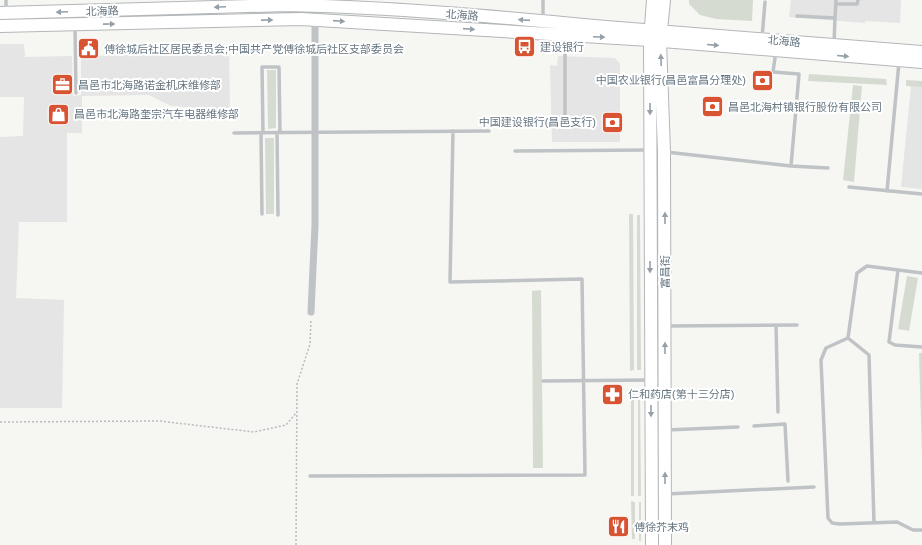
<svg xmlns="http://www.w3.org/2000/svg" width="922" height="545" font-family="Helvetica,'Noto Sans SC',sans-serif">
<rect width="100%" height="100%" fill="#f6f6f3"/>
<path fill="#e4e5e4" d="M791,0H901L900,23L865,21V23L789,17Z
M152,43L229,45L230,110L171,106L149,95L82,96V133H67V222H19L16,298L64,300L62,408H0V137L23,136L24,97H0V44H24L25,57L72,56L73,96L81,95V56L131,55V44Z
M558,56L615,58L620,64V142H552L550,65L557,66Z
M911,86L922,87V189L901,187Z"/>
<path fill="#d6dbd2" d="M689,0H753L752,21L716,19L700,15L689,4Z
M267,70H276V128L268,129Z
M809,74L886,79L887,85L808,81Z
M906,80L922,81V87L906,86Z
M853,85L862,86L854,182L843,180Z
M265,138H274V214H266Z
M629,214H633L634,370L630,371Z
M637,215H640L641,370H637Z
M907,276L918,278L909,331L898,329Z
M541,290L543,468H533L532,291Z
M919,353H922V456Z
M631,388H634V496H631Z
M638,388H640L641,496H638Z
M631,501L635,502V539H632Z
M639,502H641V541H639Z"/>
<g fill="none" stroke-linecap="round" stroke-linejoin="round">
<defs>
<path id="primary" d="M664,0L660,41L664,152L665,545
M0,13L287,5C394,7 500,17 606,27C711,36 817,43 922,52
M0,26L301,19L650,40L922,62
M652,545L650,40L653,0"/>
</defs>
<use href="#primary" stroke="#b3b7ba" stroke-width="14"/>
<path stroke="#b9bcbe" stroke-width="1.5" stroke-dasharray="2 2" stroke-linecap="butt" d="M0,422L159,421L254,432L286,425L297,412
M296,545L297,384L310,344L311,319"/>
<path stroke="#bfc3c6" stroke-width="3.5" d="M836,4H857L858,0
M6,10V0
M797,16L835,18L836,0
M543,18V0
M75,26L76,93
M565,37V121
M762,38L765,2
M834,43L835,18
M776,51L773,72L799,74L791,166
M234,133L489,131
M261,133L262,214
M263,133L262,67H279L280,133
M277,133L278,215
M515,151L648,150
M666,152L791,166L828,168
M849,187L922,194
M887,191L899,62
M898,270L889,342L895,345L922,347
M922,273L867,266L857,273L848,338L826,348L821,360L828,518L832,523L840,524L897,522L913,530H922
M776,325L778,412
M666,326L797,325
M848,338L869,355L874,523
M543,381L650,380
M754,426L785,424L788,481
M666,430L738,427
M310,476L585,475L582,279L450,282L453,131
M666,494L814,487"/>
<path stroke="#bfc3c6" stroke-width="7" d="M311,312L315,225V20"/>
<use href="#primary" stroke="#fff" stroke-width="12"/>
</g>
<defs><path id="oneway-solid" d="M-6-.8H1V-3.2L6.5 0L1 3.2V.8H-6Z"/></defs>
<g fill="#95a0a8">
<use href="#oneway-solid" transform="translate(220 7) rotate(178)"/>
<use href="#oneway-solid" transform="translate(62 12) rotate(178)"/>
<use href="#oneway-solid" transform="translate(267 20) rotate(-1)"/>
<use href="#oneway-solid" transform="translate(524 20) rotate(-176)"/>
<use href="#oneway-solid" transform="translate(339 21) rotate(4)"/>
<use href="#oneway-solid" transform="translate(109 24) rotate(-1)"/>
<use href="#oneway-solid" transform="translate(469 29) rotate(4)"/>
<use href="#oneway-solid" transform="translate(599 37) rotate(3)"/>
<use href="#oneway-solid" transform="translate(713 45) rotate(5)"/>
<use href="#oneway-solid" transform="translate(843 56) rotate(5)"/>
<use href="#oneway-solid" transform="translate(661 60) rotate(-92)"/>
<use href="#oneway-solid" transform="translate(650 109) rotate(90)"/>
<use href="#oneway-solid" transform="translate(665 218) rotate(-90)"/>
<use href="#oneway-solid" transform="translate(650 267) rotate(90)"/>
<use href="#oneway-solid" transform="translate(665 348) rotate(-90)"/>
<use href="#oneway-solid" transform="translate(651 411) rotate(90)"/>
<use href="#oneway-solid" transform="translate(665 478) rotate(-90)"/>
</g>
<defs>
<symbol id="bus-square" viewBox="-11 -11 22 22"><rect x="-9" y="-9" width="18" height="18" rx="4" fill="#d75332" stroke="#fff"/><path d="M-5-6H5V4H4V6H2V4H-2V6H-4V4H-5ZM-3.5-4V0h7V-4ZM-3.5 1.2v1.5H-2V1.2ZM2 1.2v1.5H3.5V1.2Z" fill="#fff"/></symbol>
<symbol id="civic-square" viewBox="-11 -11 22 22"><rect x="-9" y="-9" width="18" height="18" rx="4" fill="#d75332" stroke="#fff"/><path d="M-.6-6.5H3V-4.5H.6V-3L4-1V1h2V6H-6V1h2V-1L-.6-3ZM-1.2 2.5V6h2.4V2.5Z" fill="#fff"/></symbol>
<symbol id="bank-square" viewBox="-11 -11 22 22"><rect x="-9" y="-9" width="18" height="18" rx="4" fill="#d75332" stroke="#fff"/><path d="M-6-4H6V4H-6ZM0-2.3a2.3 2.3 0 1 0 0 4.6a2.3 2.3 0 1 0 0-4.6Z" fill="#fff"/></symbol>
<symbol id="office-square" viewBox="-11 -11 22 22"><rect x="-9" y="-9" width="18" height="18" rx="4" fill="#d75332" stroke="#fff"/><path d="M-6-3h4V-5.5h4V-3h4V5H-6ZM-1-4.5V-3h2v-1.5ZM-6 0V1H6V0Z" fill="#fff"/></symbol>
<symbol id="shop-square" viewBox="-11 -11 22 22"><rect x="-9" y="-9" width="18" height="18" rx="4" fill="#d75332" stroke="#fff"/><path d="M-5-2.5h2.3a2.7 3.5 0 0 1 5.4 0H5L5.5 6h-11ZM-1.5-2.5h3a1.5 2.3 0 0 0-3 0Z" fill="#fff"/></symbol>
<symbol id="pharmacy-square" viewBox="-11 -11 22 22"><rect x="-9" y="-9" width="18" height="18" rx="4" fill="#d75332" stroke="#fff"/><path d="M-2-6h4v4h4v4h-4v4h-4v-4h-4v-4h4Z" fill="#fff"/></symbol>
<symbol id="restaurant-square" viewBox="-11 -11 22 22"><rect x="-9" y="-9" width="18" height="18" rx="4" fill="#d75332" stroke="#fff"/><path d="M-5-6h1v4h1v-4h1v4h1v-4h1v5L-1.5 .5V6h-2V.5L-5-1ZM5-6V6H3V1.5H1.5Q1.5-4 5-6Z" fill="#fff"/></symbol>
</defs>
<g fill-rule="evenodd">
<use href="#bus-square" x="512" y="34" width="25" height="25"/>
<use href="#civic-square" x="76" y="36" width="25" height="25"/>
<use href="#bank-square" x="750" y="68" width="25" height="25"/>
<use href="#office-square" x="50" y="72" width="25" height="25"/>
<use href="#bank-square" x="700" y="94" width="25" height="25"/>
<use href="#shop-square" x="46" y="102" width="25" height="25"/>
<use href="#bank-square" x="600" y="110" width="25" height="25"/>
<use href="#pharmacy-square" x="600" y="382" width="25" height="25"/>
<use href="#restaurant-square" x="606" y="514" width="25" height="25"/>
</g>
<g text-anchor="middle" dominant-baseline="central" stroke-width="4" stroke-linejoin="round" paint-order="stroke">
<g font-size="11" fill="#677782" stroke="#fff">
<text transform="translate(102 11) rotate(-2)">北海路</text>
<text transform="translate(462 15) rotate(4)">北海路</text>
<text transform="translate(784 41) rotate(5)">北海路</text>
<text transform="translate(665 272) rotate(-90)">富昌街</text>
</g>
<g font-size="11" fill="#677782" stroke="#fff" text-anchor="start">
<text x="540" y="47">建设银行</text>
<text x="104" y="49">傅徐城后社区居民委员会;中国共产党傅徐城后社区支部委员会</text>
<text x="746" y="80" text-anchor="end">中国农业银行(昌邑富昌分理处)</text>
<text x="78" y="85">昌邑市北海路诺金机床维修部</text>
<text x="728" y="107">昌邑北海村镇银行股份有限公司</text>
<text x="74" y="114">昌邑市北海路奎宗汽车电器维修部</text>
<text x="596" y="122" text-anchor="end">中国建设银行(昌邑支行)</text>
<text x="628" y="394">仁和药店(第十三分店)</text>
<text x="634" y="527">傅徐芥末鸡</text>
</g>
</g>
</svg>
